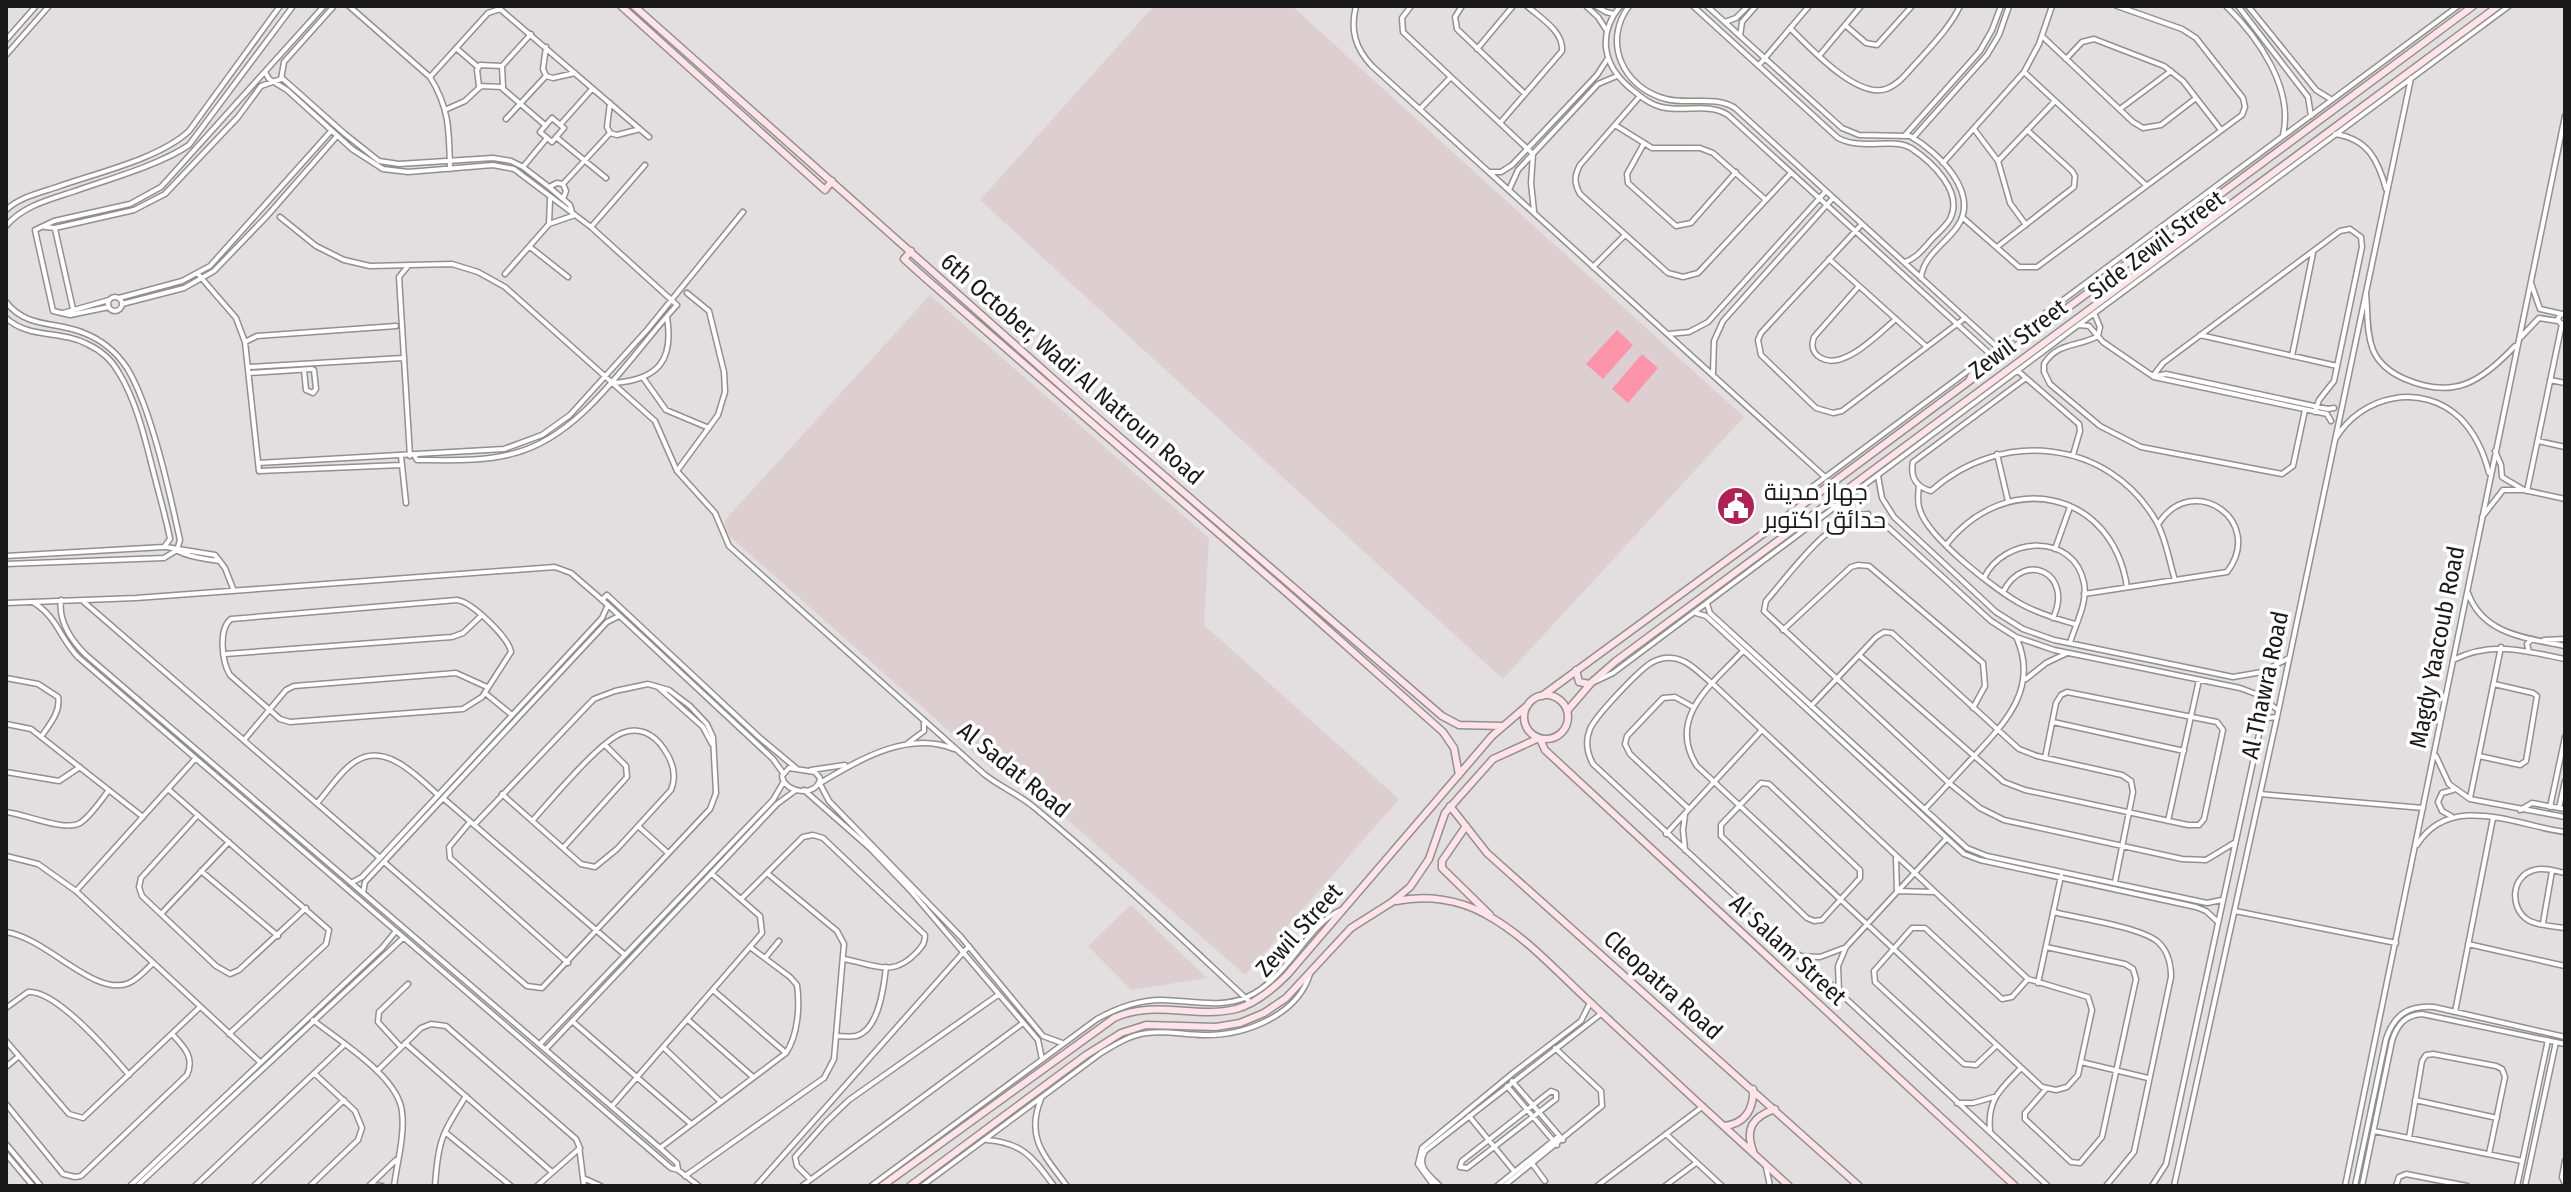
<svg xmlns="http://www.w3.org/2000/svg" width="2571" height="1192" font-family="'Fira Sans Condensed',Cairo,sans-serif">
<rect width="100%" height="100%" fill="#e3dedf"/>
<path fill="#ddcfd1" d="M1154,6H1292L1744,417L1503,679L980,200Z
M930,295L1209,538L1204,625L1399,799L1245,975L1006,766L994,771L725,532V520Z
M1131,905L1207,978L1131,990L1088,946Z"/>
<path fill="#fe94ab" d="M1617,330L1633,345L1603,379L1586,364Z
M1642,354L1658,368L1628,403L1612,389Z"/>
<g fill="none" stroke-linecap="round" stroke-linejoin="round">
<defs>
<path id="street" d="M349,6L430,77C450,109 449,132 450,169
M1356,6C1350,30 1355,48 1372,66L1825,477
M1411,6L1402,18L1403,32L1533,154L1531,183L1534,211
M1462,6L1455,17L1457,29L1525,94
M1586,6L1598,17L1607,31
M1596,6L1606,12L1614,14
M1620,6C1597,35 1603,65 1630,88C1640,96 1649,104 1661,107C1684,113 1708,102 1728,115L1990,354
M1629,6C1602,42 1623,88 1666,99C1689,105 1715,95 1735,108L1998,348
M1693,6L1838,138C1863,151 1892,137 1911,148C1932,162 1964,192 1950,219C1946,226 1939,232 1933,238C1925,247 1917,258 1905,262
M1707,6L1842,128L1859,135L1910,136C1938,152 1981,193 1957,227C1945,244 1923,256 1921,278
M2226,6C2258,37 2294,88 2283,135
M2238,6L2308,97L2311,116
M2248,6L2316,90L2332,100
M1725,22L1736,18L1748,6
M1845,25L1866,43L1877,45L1912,6
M1790,28C1810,48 1857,99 1886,89C1900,84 1909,70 1919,60C1934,43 1950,27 1960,6
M1740,36L1742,22L1756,6
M2042,36L2133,122L2143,128L2161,125L2196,98
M6,40L36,6
M546,47L543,69L546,76L553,78L575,73
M456,48L478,67
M1477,49L1513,6
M6,55L49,6
M1819,56L1861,6
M2066,59L2082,42L2094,39L2164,66L2183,81L2221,130
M480,65L502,66L503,87L479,86L477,70Z
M1759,65L1809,6
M502,66L531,34
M265,72L269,79L287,90L352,149L383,169L408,172L493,165L514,169L591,227L677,305C631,354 584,435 515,453C484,462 448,460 417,460L414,455
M2024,72L2146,185
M430,77L488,13L500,9L649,137
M282,78L345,134L379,161L399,164L493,158L511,161L523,167L549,187L570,205L572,212
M502,88L545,125
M1640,96L1580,165C1574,176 1574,183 1580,194L1668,273L1683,277L1698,273L1791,173
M610,103L607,127L610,133L617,135L640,129
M447,109L465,101L480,87
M1420,109L1451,77
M2120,109L2171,71
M552,118L564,128L552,142L540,132Z
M506,119L546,76
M1500,123L1562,51C1564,32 1541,18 1527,6
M560,125L592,89
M1615,125L1652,148H1700L1713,153L1766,200
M1974,129L1998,161L2010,203L2026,225
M1906,134L1980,51L1992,30L2001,6
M2335,134C2368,139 2378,160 2386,189
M556,137L606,178
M1913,138L1987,55L1999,35L2009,6
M1643,145L1627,174L1628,183L1676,226L1691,223L1736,172
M1998,161L2055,101
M1943,163L2024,72L2039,44L2052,6
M523,167L547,138
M1489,172H1501L1512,165L1597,75L1608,58
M563,184L610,133
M549,187L557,183L563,184L566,191L563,199
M1509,190L1518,170L1598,84L1617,76
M6,210C20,197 39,193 57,187C96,173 159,159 189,131L280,6
M280,217L316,246L344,260L370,266L452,264L478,272L505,287L655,421L677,471L715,513L729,546L984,774C1000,787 1019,794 1035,808C1110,870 1180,937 1251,1003
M1962,217L2019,267H2037L2242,115L2245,107L2243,98L2196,38L2182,29L2117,6
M549,224L550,199
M1862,224L1761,333L1758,340L1761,355L1816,408L1833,413L1842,411L1965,318
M6,226C23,206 48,200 72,192C106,180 160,165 189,145L293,6
M45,227L55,228L134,210L165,194L238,117L261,86L281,79L284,62L334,6
M591,227L645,165
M55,229L73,309
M530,247L568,277
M1997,247L2074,187L2075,176L2072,171L2027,130
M1829,259L1927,347
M408,266L399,277L410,456
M1593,267L1625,235
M198,274L236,318L245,342L259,471L401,465
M505,274L549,224L575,215
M2531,283L2540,309L2562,314
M1859,286L1814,337C1811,346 1812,353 1821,358C1844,371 1879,333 1896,319
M2366,294C2368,312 2366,332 2373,350C2379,364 2391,373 2405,379C2454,400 2481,382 2515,346
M108 304a7 7 0 1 1 14 0a7 7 0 1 1-14 0Z
M119,298L182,281L210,266L331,131
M6,302C27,329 56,321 84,333C102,340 117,353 127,368C151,407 170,494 180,540L177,550L164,558L6,564
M122,304L184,288L214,271L267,216L337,136
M109,307L70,315L53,311L35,230L54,221L130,204L161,187L324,6
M63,313L109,300
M2094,313L2100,327L2098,336
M2565,314L2560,315L2558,319L2560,323L2565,324
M6,318C29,339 61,330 87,344C100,350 112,360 119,373C138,404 146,444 155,478C160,498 166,518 170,539L164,547L6,556
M2079,325L2089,326L2103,342L2154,377L2327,414L2331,421
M1669,334L1689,332L1708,322L1826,191
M2200,335L2337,366
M2098,336C2079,347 2057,342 2044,364V372L2050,384L2100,426L2141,447L2282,474L2293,466L2305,410
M2521,337L2539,318L2558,321
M245,342L257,336L396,326
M2292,356L2313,253
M249,367L402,358
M2018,371L2079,424L2080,431L2073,455
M249,373L312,369L314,370L316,389L313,393L306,390L304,370
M1713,373L1714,341L1723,321L1833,198
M2153,376L2163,363L2340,231L2350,229L2361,237L2362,247L2334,381L2319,400L2315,412
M2156,376L2166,374L2328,409L2334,408
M2026,378L1913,462C1910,477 1916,487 1931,491C2000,429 2108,438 2156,521C2166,538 2169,561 2175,580
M644,379L666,410L709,428
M2550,380L2565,383
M615,383C658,379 674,361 667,317
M2336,438C2362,395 2422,382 2460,418C2475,433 2484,453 2489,473
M2538,441L2565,447
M2495,451L2501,465L2502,477L2524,490
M1997,454L2008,501
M401,456L406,503
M258,463L504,449L542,435L570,415L647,330L743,212
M677,471L718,415L725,392L724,372L709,311L687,293
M1878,476L1882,498L1894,517L1996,612L2023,629L2054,640L2233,677L2262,672L2289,658
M1919,486C1918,494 1917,503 1920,510C1928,538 1998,592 2023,605C2040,614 2057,619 2075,624
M2527,491L2562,324
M1811,498L1812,487L2458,6
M1828,504L1880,520L1991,621L2016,637L2054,650L2240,688L2256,694L2278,710
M1868,514C1829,516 1791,573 1766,601L1764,611L1949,783L1980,808L2004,820L2182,859L2206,860L2234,843
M2482,517L2503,490H2524L2565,499
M1946,545C2006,469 2112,489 2127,587
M166,547L215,555L225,568L234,591
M2055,549L2070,507
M177,550C184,556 210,560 220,561
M1984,578C2004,536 2074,532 2084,583C2088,603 2075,625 2070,643
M2003,592C2025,549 2074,574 2053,618
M2468,593C2483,635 2527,638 2565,646
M2084,594L2227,572C2266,521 2193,471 2159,523
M61,600C58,622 71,640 86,655L660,1148L677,1163L678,1170
M457,600C472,602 509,638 511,652L482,697L463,709L290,722L280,719L230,675C222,662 218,629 231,619Z
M602,600L607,595L760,738L796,768
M33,602C58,618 59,637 78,657L671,1168L678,1170L699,1186
M84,602L380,858
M6,603L136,598L555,567L571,573L608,605L773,759L783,773
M1707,604L1710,613L1967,848L1987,856L2207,903L2222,900
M1696,613L1706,616L1964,854L1980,860L2196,907L2206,911L2218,922
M1783,630L1851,567L1858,565L1869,566L1983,663L1985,686L1973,708
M2544,640L2565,639
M1743,651C1712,684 1666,718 1697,766L2042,1087L2056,1090L2067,1087L2078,1075L2092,1010L2088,997L2028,979L1713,684C1701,675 1688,659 1672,658C1664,657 1655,660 1648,665C1636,674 1596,715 1590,729C1585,741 1587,753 1593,764L2048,1186
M2529,652L2527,644L2532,639
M225,654L452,637L463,633L481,616
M1859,655L2004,782L2025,790L2188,825H2199L2204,819L2223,730L2217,722L2067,692L2061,695L2056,703L2045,758
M2453,660C2493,640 2524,651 2565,659
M6,678L38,684L58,697C61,712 49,725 41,737
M2026,679L2046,663L2065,654
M1594,682L1613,673L2077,326L2509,6
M658,687L703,727L712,744
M485,693L512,715
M1811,706L1876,637L1884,632L1892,633L2019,749L2037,756L2122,775L2131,781L2133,792L2115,882
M2053,722L2184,751
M6,724L31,729L143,817
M244,740L286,690L294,686L456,673L487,687
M908,743L924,731V720
M2436,756L2449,784L2470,799L2565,817
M2479,756L2520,765L2526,761L2537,696L2533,693L2494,684
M789,768L815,772L820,778C818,798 784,793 782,776Z
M811,770L845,765
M6,772L59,781L80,767
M820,783C859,760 908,730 954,749
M1761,783L1769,784L1860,870V878L1822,920L1814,921L1807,918L1721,836V825Z
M820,784L829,801L961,937L1043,1036L1062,1043
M168,789L329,930L326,944L229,1034
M804,790L871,849L910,890L1038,1040L1042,1059
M502,794L581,864L595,867L617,849L671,790C677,776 673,762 664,749C654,734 639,726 622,733C599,742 551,800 532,821
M2260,794L2423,808
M443,798L625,955
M2470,798L2501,647
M317,803C329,790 341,770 356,761C386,742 418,777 438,795
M2550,807L2565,737
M2559,808L2565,781
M1689,809L1630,754L1625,744L1627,736L1663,698L1675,697L1693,707
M1925,809C1942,791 1959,772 1976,754C2007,721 2038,687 2017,639
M2520,810L2532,803L2565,809
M6,812C25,814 65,832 80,823C91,816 101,800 109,790
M198,815L141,878L139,887L142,896L216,966L230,974L239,970L306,908
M2451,816L2442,811L2438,802L2442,793L2453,790
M2168,821L2199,680
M470,822L449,847L450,858L568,963
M638,826L668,853
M1666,834L1761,731
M2417,845C2450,792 2515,825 2565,832
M563,848L627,777L626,766L605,745
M1685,850L1683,830L1685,815
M6,856L38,864L76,891L259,1061
M1896,858L1897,891L1934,892
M384,862L527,986L542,988L710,809L716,793L713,737L707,724L690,706L669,690L648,684L615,691L594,699L587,706L474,825
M201,871L278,936
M2565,873C2555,871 2544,867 2534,870C2511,876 2509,908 2528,920C2538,926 2553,926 2565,928
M351,883L362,877L380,858L602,618L608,605
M76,891L195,759
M363,893L365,882L607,622L619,616
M741,899L803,837L813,835L823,838L925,935C925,943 923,945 917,952C893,978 876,965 844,959
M2235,911L2396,943
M2053,912C2077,918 2141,927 2158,942C2168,951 2171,963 2171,977L2134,1152L2106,1186
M161,914L229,842
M2543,923L2552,871
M6,932C47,938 95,998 129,983C138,979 146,970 153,963
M2468,944L2565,966
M2046,947L2125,964L2133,969L2136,979L2102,1137L2080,1163L2071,1162L2025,1119V1113L2046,1089
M1799,956L1820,957L1844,948
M765,958L779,941
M2038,983L2061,876
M713,990L786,1053
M1839,991L1838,966L1846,947L1946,839
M6,1008L28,992C56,989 111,1054 129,1075
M2455,1012L2493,818
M687,1019L753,1077
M313,1020C339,1041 399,1077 402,1112C405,1135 397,1163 394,1186
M572,1021L691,1124
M837,1036C843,1036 850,1037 856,1036C879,1030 884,986 886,967
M6,1041L69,1114L83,1118L200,1007
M405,1043L552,1172
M540,1044L773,800L783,783
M1997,1045L1976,1065L1964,1064L1875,982L1874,971L1912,928H1925L2002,999L2012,997L2028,979
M401,1047L378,1022L379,1012L408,984
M663,1047L721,1102
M546,1049L777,804L796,790
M2081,1062L2148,1078
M6,1067L19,1056
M377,1071L421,1028L431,1024L446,1026L576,1139L579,1146L584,1186
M1512,1081L1563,1140
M1507,1086L1557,1145
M1551,1091L1556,1093V1099L1467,1168L1460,1167L1462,1161Z
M1041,1099C1025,1138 1045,1156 1067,1186
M2415,1100L2497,1118
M1957,1103H1973L1994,1097
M6,1104L63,1174L75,1177L81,1176L187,1075C195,1057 184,1047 172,1034
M612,1106L762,933L760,916L712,874
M1469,1116L1514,1171
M1990,1131C1987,1099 2001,1089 2021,1068
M2374,1131L2522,1161
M445,1132L511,1186
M1666,1134L1722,1186
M2409,1138L2422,1061L2426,1055L2433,1054L2496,1066L2502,1069L2505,1077L2489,1154
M987,1140C1024,1143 1033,1158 1054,1186
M6,1144L41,1186
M660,1148L786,1053C798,1035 800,1006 797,985L790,977L750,947
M6,1154L33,1186
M2565,1161L2562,1177L2565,1184
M1531,1162L1545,1181
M1766,1167L1770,1186
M685,1176L824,1078L834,1059L844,944L837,931L767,873
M583,1178L601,1186
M810,1179L797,1166L795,1157L826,1122L849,1100L998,995
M370,1185L382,1186
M130,1186L382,948L396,931
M137,1186L403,938
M195,1186L344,1045
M254,1186L344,1100
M310,1186L358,1140L362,1128L355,1111L315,1074
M369,1186L396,1160
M435,1186C438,1140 442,1134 466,1096
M537,1186L580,1148
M756,1186L969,946
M802,1186L1023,1023
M871,1186L1097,1019C1117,1008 1138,1000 1161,1000C1189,1000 1221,1009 1247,997C1288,979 1307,924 1341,910
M922,1186L1101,1053C1116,1044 1130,1035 1147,1033C1166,1030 1185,1035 1203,1035C1244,1036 1297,1016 1310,974
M1434,1186L1418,1164L1422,1148L1513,1073L1581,1021L1590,1003
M1440,1186C1429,1175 1416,1167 1425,1151L1602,1013
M1497,1186L1559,1136
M1504,1186L1602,1106L1601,1091L1555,1048
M1597,1186L1702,1107
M1665,1186L1696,1163
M2152,1186L2166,1164L2261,725L2268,718L2277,717
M2174,1186L2277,717L2411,78
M2345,1186L2565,116
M2355,1186L2386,1039C2394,1015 2408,1005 2434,1007L2565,1037
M2362,1186L2392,1041C2397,1025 2405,1015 2422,1014L2565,1044
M2396,1186L2399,1177L2406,1174L2467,1186
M2517,1186L2548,1040
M2525,1186L2556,1042"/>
<path id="secondary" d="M621,6L825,190L832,181
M634,6L1086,408L1442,716L1459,725L1502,726
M911,251L904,259L924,277L1287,593L1443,732L1454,748L1459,775
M1970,379L1977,364
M1576,670L1579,682L1589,684
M1524 717a22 22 0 1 1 44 0a22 22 0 1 1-44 0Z
M1542,696L1835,481L2473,6
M1567,711L1592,682L1616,661L2498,6
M1540,739L1545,750L2015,1186
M1450,806L1487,853L1859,1186
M1466,826L1442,861V868L1490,915
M1396,901C1426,895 1458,899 1485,914C1525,935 1558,973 1592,1004C1657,1065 1723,1126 1789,1186
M1724,1126C1745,1124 1754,1109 1753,1089
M1753,1151C1745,1129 1752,1117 1775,1109
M882,1186L1114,1018C1155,999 1195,1019 1236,1009C1256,1004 1273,989 1287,975L1492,736L1528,705
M910,1186L1086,1055L1121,1033L1146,1025L1216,1027L1240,1023L1264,1013L1286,998L1351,928L1392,902L1410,887L1429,859L1445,813L1493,759L1539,738"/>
</defs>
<use href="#street" stroke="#938f8f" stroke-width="7"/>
<use href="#secondary" stroke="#938f8f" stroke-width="9"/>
<use href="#street" stroke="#fff" stroke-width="4"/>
<use href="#secondary" stroke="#fee3e9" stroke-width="6"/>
</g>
<defs>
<symbol id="civic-disc" viewBox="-11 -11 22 22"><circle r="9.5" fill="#b12254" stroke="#fff"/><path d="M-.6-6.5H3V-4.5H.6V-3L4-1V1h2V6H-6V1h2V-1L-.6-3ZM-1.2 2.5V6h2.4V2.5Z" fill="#fff"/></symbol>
</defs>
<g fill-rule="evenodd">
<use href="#civic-disc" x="1714" y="484" width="44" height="44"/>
</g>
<g text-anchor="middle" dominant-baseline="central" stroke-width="7" stroke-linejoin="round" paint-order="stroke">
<g font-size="24" fill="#1a1919" stroke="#fff">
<text transform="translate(2156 245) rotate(-37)">Side Zewil Street</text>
<text transform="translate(2018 339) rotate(-37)">Zewil Street</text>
<text transform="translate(1072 369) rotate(41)">6th October, Wadi Al Natroun Road</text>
<text transform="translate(2437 647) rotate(-79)">Magdy Yaacoub Road</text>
<text transform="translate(2265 685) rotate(-78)">Al Thawra Road</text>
<text transform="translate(1014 770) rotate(39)">Al Sadat Road</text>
<text transform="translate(1299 930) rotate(-48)">Zewil Street</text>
<text transform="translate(1788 950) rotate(43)">Al Salam Street</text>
<text transform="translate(1663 985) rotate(42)">Cleopatra Road</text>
</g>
<g font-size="24" fill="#1a1919" stroke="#fff" text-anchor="start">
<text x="1764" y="492">جهاز مدينة<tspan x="1764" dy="28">حدائق اكتوبر</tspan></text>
</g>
</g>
<rect width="2571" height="1192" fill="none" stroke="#1a1919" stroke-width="16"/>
</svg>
